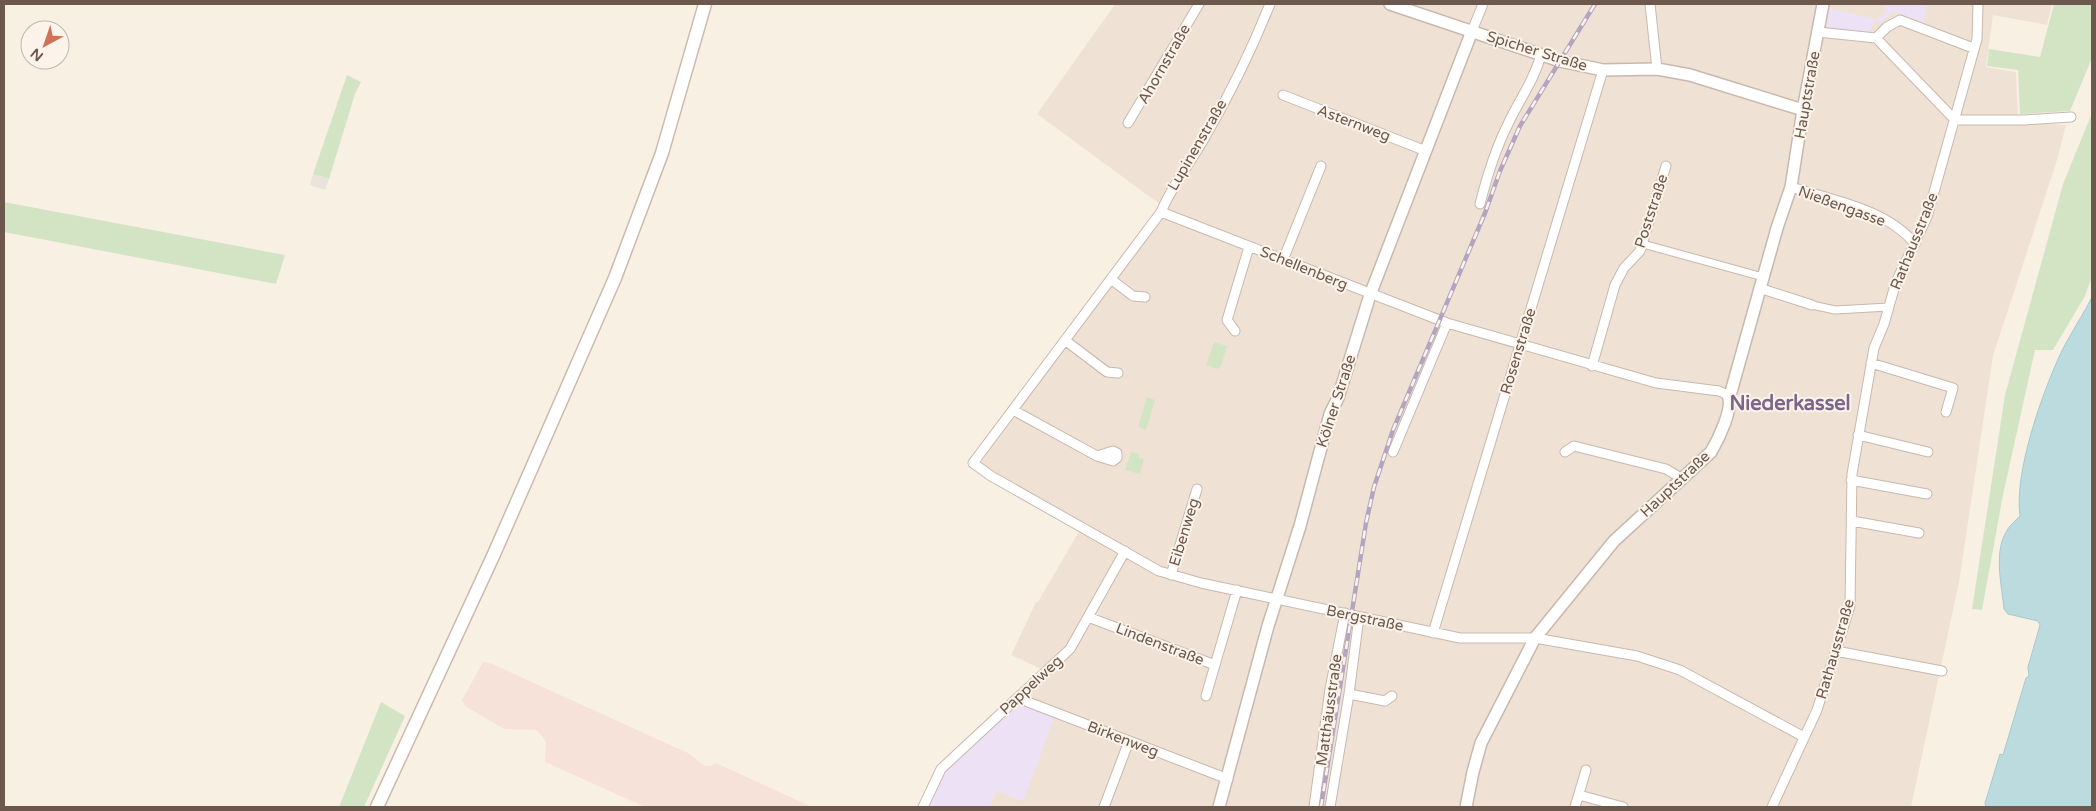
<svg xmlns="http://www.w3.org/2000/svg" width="2096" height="811" font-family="'Varela Round',sans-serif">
<rect width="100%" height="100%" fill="#f9f0e4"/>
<path fill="#efe2d4" d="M1115,4H2052L2047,25L1993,15L1986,67L2016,72L2018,121L2066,125L2058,157L1993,356L1959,582L1911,807H925L943,770L1049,673L1011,655L1036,602H1038L1084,523L993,472L982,464V458L1161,205L1037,114Z"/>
<path fill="#f7e2da" d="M483,662L490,663L688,753L705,766H711L716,763L812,807H645L545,762L546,743L542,736L536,730L504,729L465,706L462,700Z"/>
<path fill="#e9e3de" d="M313,174L329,179L325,190L310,185Z"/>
<path fill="#ede1f5" d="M1886,4H1927L1923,24L1892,11L1882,22L1875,21L1867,33L1826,29L1825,26L1828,8L1875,19L1884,14Z
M1017,701L1055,716L1023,801L996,791L990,807H925L943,770Z"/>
<path fill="#d3e4c5" d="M2054,4H2092V58L2070,111L2020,114L2018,70L1987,66L1989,49L2040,57Z
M347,75L361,82L355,94L329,179L313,174Z
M2092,113V277L2085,296L2053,350H2035L2003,495L1982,610L1972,609L2005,395L2063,184Z
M4,202L285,255L276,284L4,232Z
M1214,342L1227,346L1221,366L1217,369L1206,365Z
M1147,397L1155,400L1146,430L1138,427Z
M1131,452L1139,454V458L1144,459L1140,474L1125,470Z
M381,702L405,716L364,807H339Z"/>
<path fill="#bcdbdf" stroke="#a4cacf" d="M2092,297V807H1986L1985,803L2000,754L2003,755L2026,678L2029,676L2028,667L2040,625L2038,621L2008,614L2004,609C2002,587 1994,555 2005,534C2008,527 2015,521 2020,516C2014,473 2041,397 2059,357C2068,337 2082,317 2092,297Z"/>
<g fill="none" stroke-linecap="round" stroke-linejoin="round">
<defs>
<path id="pedestrian" d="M1643,244L1763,277
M1812,305L1835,310L1889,307"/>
<path id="minor" d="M1270,4C1252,49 1230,94 1205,137C1191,162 1172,185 1161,212L973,463L991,476L1159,571L1201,583L1460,638H1535L1637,656L1680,670L1804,737
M1650,4L1657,69
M1472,31L1483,4
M1818,32L1876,38L1955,120H2024L2071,117
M1876,38L1887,27L1900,20L1973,48
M1283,95L1426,151
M1128,123L1199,4
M1791,187C1832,200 1887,209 1915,244
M1480,204C1487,176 1495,150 1508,124C1519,100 1534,81 1541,55
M1161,212L1447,323L1656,383L1719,391L1728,395
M1283,260L1321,166
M1112,280L1133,296L1145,297
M1759,288L1812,305
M1235,331L1227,320L1249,247
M1066,341L1107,372L1118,373
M1871,363L1953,388L1946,412
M1592,366L1615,285L1624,268L1640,251L1666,166
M1013,410L1097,456L1113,461L1117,458V453L1113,451L1097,456
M1858,435L1928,452
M1393,452L1447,323
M1565,452L1574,446L1666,469L1681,478
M1851,480L1927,494
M1852,521L1919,533
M1171,575L1197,489
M1088,617L1215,665L1237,590
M1433,633L1603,70
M1836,651L1942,671
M1349,694L1385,701L1392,696
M1021,695L1028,702L1228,779
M1206,696L1215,665
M1579,795L1623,807
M923,807L941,769L1070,649L1125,551
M1104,807L1129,741
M1314,807L1330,689L1345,613
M1330,807L1349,694L1359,617
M1575,807L1586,770
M1772,807L1817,710L1850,606L1852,474L1874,348L1884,324L1896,282L1927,217L1977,39L1978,4"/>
<path id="tertiary" d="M1390,4L1560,61L1603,70L1657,69L1690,75L1803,110
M1219,807L1268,626L1300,526L1330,414L1338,398L1370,295L1472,31
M1466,807L1473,772L1481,743L1535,638L1614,541L1711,452C1718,440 1734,408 1728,395L1731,392L1777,228L1791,187L1803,110L1823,4"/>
<path id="secondary" d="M377,807L494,554L615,278L662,153L705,4"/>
</defs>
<use href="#pedestrian" stroke="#c8b8ad" stroke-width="9"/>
<use href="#minor" stroke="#c8b8ad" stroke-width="11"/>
<use href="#tertiary" stroke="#c8b8ad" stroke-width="14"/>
<use href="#secondary" stroke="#cdbaad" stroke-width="15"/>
<use href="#pedestrian" stroke="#fff" stroke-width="7"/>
<use href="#minor" stroke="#fff" stroke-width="9"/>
<use href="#tertiary" stroke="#fff" stroke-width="11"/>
<use href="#secondary" stroke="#fff" stroke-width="12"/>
<defs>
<path id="rail" d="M1321,807L1366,523L1374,487L1393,430L1485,213L1500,171L1520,126L1595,4"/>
</defs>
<use href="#rail" stroke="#b3a5c0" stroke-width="4.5"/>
<use href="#rail" stroke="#fcf4ea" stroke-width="2.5" stroke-dasharray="8" stroke-linecap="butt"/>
</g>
<g text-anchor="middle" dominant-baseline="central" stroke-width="4" stroke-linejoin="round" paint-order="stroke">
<g font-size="15" fill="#6d584e" stroke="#fcf4ea">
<text transform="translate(1537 51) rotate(17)">Spicher Straße</text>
<text transform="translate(1164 64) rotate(-60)">Ahornstraße</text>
<text transform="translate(1807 95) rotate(-80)">Hauptstraße</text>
<text transform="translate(1354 123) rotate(21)">Asternweg</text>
<text transform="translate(1197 145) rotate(-60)">Lupinenstraße</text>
<text transform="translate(1842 206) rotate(20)">Nießengasse</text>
<text transform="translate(1651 211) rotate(-72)">Poststraße</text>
<text transform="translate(1914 241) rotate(-68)">Rathausstraße</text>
<text transform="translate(1304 268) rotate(22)">Schellenberg</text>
<text transform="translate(1518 351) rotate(-73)">Rosenstraße</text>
<text transform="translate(1336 401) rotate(-72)">Kölner Straße</text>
<text transform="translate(1675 484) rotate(-43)">Hauptstraße</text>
<text transform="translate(1184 532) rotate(-73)">Eibenweg</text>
<text transform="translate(1365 618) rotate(12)">Bergstraße</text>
<text transform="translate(1160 644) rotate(21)">Lindenstraße</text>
<text transform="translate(1835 649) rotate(-74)">Rathausstraße</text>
<text transform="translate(1031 685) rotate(-43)">Pappelweg</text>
<text transform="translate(1329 710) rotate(-82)">Matthäusstraße</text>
<text transform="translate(1123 739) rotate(21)">Birkenweg</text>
</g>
<g font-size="20" font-weight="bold" fill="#7c668a" stroke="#fcf4ea">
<text x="1790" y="404">Niederkassel</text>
</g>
</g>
<rect width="2096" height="811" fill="none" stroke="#6d584e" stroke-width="10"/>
<g transform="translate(45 45) rotate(220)"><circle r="24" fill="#fcf4ea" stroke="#c3b6ac"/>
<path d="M0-4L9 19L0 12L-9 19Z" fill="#d2715a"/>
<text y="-8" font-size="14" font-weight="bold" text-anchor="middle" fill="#6d584e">N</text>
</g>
</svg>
